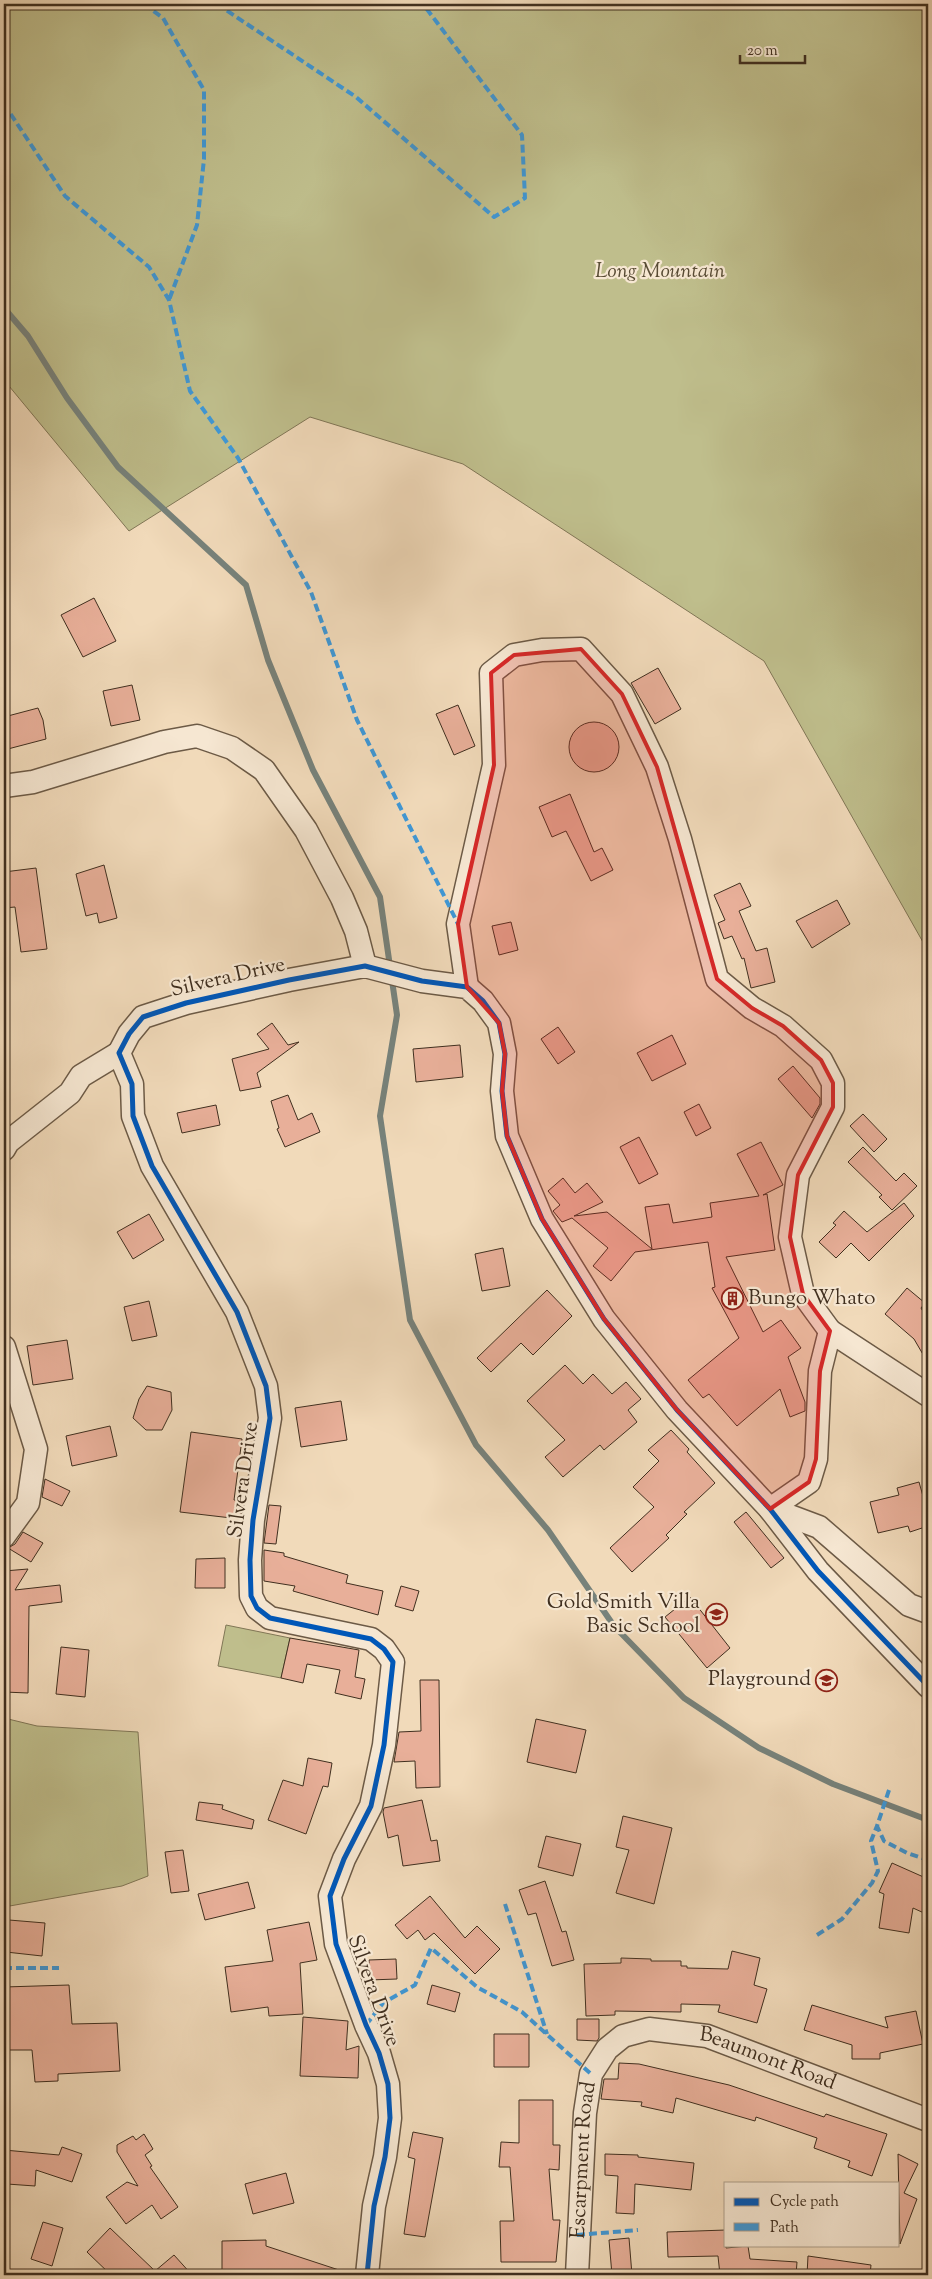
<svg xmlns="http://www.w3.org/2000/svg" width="932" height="2279" font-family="'Sorts Mill Goudy',serif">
<rect width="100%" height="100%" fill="#f1daba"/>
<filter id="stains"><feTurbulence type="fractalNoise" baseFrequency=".004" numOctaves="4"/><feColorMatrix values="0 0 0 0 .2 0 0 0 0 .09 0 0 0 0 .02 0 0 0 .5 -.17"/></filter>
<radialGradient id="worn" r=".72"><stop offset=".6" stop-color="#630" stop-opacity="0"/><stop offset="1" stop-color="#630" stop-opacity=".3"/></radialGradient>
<path fill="#bfbe8c" stroke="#807656" d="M4,4H928V951L764,661L463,464L310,417L129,531L4,380Z
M226,1625L290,1638L281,1678L218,1666Z
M4,1718L37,1726L138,1732L148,1876L122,1886L4,1907Z"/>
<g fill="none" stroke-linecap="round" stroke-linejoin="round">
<path stroke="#77827b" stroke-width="6" d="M4,308L28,336L67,398L118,467L246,585L268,660L313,770L380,897L397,1015L380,1116L410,1320L476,1445L548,1530L614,1626L684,1698L759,1748L833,1784L928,1820"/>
</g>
<path fill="#e8af99" stroke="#402f1f" d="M94,598L116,641L83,657L61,615Z
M658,668L681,709L655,724L631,683Z
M132,685L140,720L111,726L103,691Z
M458,705L475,746L454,755L436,714Z
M38,708L43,720L46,739L4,750V717Z
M569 747a25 25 0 1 1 50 0a25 25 0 1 1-50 0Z
M570,794L594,852L602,848L613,870L591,881L566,831L552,837L539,807Z
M104,865L117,918L99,923L97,913L86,916L76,874Z
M36,868L47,949L21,952L15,907L4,908V872Z
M740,883L751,906L739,911L756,951L767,948L775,982L751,988L744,958L742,959L732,936L724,939L718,923L725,920L714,895Z
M837,900L850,924L812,948L796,921Z
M511,922L518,950L499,955L492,926Z
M272,1023L288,1045L299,1042L257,1073L261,1087L240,1091L232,1059L269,1049L257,1034Z
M558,1027L575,1052L558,1064L541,1039Z
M672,1035L686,1064L652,1081L637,1053Z
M460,1045L463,1077L416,1082L413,1049Z
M793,1066L820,1098V1104L812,1118L778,1079Z
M288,1095L298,1120L312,1113L320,1132L285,1147L277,1129L279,1128L271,1101Z
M699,1104L711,1128L696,1136L684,1112Z
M216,1105L220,1125L182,1133L177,1113Z
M863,1114L887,1139L874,1152L850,1126Z
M639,1137L658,1174L639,1184L620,1147Z
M761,1142L783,1185L763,1195L767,1194L775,1250L726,1257L763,1332L781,1320L801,1348L788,1357L805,1402V1411L790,1417L780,1389L737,1426L709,1394L703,1398L688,1380L739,1338L712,1288L715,1287L708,1242L635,1252L611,1281L593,1266L608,1248L572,1218L562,1222L553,1211L560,1205L548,1191L563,1178L575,1193L587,1183L603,1202L574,1216L607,1212L652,1249L645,1207L669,1204L673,1223L712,1217L710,1203L759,1196L737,1154Z
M863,1147L896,1181L904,1173L917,1186L892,1210L879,1197L882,1195L848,1162Z
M904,1203L914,1216L869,1261L851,1243L836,1258L819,1242L836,1225L833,1223L844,1211L867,1232Z
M149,1214L164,1240L133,1259L117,1232Z
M503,1248L510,1286L482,1291L475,1254Z
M907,1288L925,1303L921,1308L928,1320V1363L914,1339L885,1314Z
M547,1290L572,1316L533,1355L521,1343L491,1372L477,1358Z
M149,1301L157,1336L132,1341L124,1307Z
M67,1340L73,1379L33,1385L27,1346Z
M565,1365L583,1384L593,1374L612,1394L626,1382L641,1399L628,1410L637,1422L604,1450L600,1445L563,1477L545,1457L565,1440L527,1401Z
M147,1386L171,1392L172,1410L162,1430H146L133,1418L139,1399Z
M341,1401L347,1440L301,1447L295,1408Z
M110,1426L117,1456L72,1466L66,1436Z
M671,1430L689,1449L687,1452L715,1483L684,1512L687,1514L666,1535L669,1538L632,1572L610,1548L654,1507L633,1487L659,1461L648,1450Z
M191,1432L242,1439L234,1500L243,1501L240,1519L180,1512Z
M45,1479L70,1491L62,1506L42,1497Z
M919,1482L928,1514V1526L910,1532L908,1526L878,1533L870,1502L899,1495L897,1488Z
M269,1505L281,1506L276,1544L264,1543Z
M746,1512L784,1558L771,1568L734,1522Z
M23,1532L43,1543L31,1562L8,1548L15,1544Z
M264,1550L284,1553V1556L348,1575L346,1583L383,1591L378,1615L293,1591L295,1586L264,1581Z
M225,1558V1588H195L196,1559Z
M28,1569L15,1590L60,1585L62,1602L29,1606L28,1693L4,1692V1571Z
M401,1586L419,1591L413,1611L395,1606Z
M690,1597L730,1648L707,1668L665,1617Z
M290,1638L359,1650L355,1677L365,1679L361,1699L335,1693L340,1670L307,1664L303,1683L281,1678Z
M61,1647L89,1650L85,1697L56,1694Z
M420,1680H439L440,1787L416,1788L415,1761L394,1762L399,1732L421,1731Z
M536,1719L586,1730L576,1773L527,1762Z
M308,1758L332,1763L328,1787L323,1786L306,1834L268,1820L283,1780L303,1786Z
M422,1800L431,1841L437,1840L440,1861L403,1866L398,1835L388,1838L383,1812L384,1808Z
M199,1802L223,1805L222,1809L254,1820L252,1829L196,1820Z
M623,1816L672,1828L654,1904L616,1893L629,1850L616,1847Z
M546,1836L581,1844L573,1876L538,1867Z
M183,1850L189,1891L171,1893L165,1852Z
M892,1863L928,1879V1903L924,1913L913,1908L909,1933L879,1928L884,1894L879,1892Z
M545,1881L562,1932L566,1931L574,1960L552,1966L536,1913L528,1915L519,1890Z
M248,1882L255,1908L205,1920L198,1894Z
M430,1896L465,1938L477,1926L500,1949L475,1974L434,1933L425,1940L418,1930L407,1939L395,1925Z
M9,1920L45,1923L42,1956L6,1952Z
M309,1922L317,1960L300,1963L303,2014L269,2016L268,2007L231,2012L225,1967L273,1961L267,1930Z
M732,1951L760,1958L754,1985L767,1989L757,2023L718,2012L720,2005L681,2004V2012L615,2011V2015L586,2016L584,1964L621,1963V1958L651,1959V1961H681V1966H687V1968L728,1969Z
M396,1959L397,1979L369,1980V1960Z
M69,1985L72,2024L117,2023L120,2071L58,2074V2081L35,2082L32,2050H4V1987Z
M432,1985L460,1993L455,2012L427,2004Z
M812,2005L888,2028L885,2017L916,2011L923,2044L880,2053V2059H852V2045L804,2030Z
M303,2017L348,2021L346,2050L359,2046L358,2078L300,2076Z
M577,2019H599V2038L597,2041L577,2040Z
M494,2034H529V2067H494Z
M619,2063L639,2064L729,2085L824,2117L826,2114L887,2134L872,2176L848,2167L850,2161L814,2148L817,2138L756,2117L755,2121L676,2098L673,2113L641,2106L642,2102L601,2099L604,2079H618Z
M519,2100H553V2145H560L559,2170L549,2169L553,2220H560L556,2262H501L500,2221H514L510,2167H499L501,2142L519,2143Z
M413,2132L443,2138L425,2237L404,2234L415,2159L408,2157Z
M144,2134L153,2149L145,2155L152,2166L150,2167L178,2207L161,2219L152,2205L126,2224L106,2197L127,2182L138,2186L117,2152V2145L133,2136L136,2140Z
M62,2147L82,2154L72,2182L36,2170L35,2186L7,2184L9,2161L4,2159V2150L59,2155Z
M605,2154L638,2155V2157L694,2163L691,2190L635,2184L634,2214L616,2213L618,2176L605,2175Z
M898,2154L918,2164L904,2193L917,2199L900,2244Z
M286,2173L294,2203L253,2214L245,2184Z
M43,2222L63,2228L52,2266L31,2259Z
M110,2228L155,2271L174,2255L192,2275H111L87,2252Z
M726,2230V2248L748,2246L750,2259L797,2262L796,2275H720L718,2256L668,2257L667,2232Z
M629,2238L632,2275H612L609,2240Z
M266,2240V2246L345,2272V2275H285L286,2272L222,2273V2241Z
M808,2256L871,2265L870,2275H807Z"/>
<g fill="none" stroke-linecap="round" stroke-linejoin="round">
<defs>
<g id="minor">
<path d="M4,786L33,782L164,742L197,736L232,748L264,770L306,830L342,898L356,931L365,966"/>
<path d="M467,987L458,924L494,765L491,673L514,655L542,650L581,649L622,694L657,767L680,839L717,979L752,1008L783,1026L821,1060L833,1083V1107L798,1175L790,1237L803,1294L830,1331"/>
<path d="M4,1149L8,1142L70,1093L81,1076L119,1053"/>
<path d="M4,1347L36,1449L28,1503L4,1536"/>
<path d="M770,1509L809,1482L816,1459L820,1371L830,1331L928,1395"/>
<path d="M771,1509L819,1527L909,1605L928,1612"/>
<path d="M367,2275L374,2206L385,2157L390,2118L388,2084L379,2053L366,2025L336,1944L330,1896L344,1859L371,1806L384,1745L393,1662L384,1649L371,1639L270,1618L257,1608L251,1596L250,1560L253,1520L270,1418L266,1386L237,1312L152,1166L133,1116L132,1084L119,1053L129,1034L143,1017L186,1003L289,980L365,966L422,981L467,987L483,1001L499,1023L505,1054L502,1091L507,1136L542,1219L604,1319L677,1410L770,1509L818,1571L928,1686"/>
<path id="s1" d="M577,2275L585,2113L591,2074L607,2049L623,2036L649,2029L707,2036L928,2120"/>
</g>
</defs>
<use href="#minor" stroke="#6c5a46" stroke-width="25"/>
<use href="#minor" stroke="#f6e7d2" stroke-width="22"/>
<path stroke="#3f97d5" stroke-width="4" stroke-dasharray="8 4" stroke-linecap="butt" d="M144,4L163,18L204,90V159L197,225L169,300
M217,4L356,97L494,217L525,198L522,135L423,4
M4,104L65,196L149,267L169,300L190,391L238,458L311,592L357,720L458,924
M889,1790L877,1826L884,1841L907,1853L928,1860
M505,1904L547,2034
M817,1935L842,1919L872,1883L878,1871L871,1841L877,1826
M4,1968H59
M366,2025L383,2003L415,1985L431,1948L477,1987L522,2012L591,2074
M577,2235L638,2230
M31,2271L37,2275
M132,2275L134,2274"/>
<defs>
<path id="cycleway" d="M367,2275L374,2206L385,2157L390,2118L388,2084L379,2053L366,2025L336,1944L330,1896L344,1859L371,1806L384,1745L393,1662L384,1649L371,1639L270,1618L257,1608L251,1596L250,1560L253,1520L270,1418L266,1386L237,1312L152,1166L133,1116L132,1084L119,1053L129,1034L143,1017L186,1003L289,980L365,966L422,981L467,987L483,1001L499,1023L505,1054L502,1091L507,1136L542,1219L604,1319L677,1410L770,1509L818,1571L928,1686"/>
</defs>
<use href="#cycleway" stroke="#f6e7d2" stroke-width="8"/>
<use href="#cycleway" stroke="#0057b8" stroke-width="5"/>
</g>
<path fill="#d62828" fill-opacity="0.2" stroke="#d62828" stroke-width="4" stroke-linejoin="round" d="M581,649L622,694L657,767L717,979L752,1008L783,1026L821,1060L833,1083V1107L798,1175L790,1237L803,1294L830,1331L820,1371L816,1459L809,1482L770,1509L677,1410L604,1319L542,1219L507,1136L502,1091L505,1054L499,1023L467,987L458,924L494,765L491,673L514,655Z"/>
<defs>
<symbol id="building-ring" viewBox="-11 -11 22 22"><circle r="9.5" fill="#f6e7d2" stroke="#8f2418" stroke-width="1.5"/><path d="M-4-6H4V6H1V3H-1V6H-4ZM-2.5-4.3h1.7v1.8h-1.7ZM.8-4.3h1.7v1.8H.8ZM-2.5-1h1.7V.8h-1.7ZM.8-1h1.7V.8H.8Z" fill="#8f2418"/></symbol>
<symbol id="school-ring" viewBox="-11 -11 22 22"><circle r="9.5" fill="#f6e7d2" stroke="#8f2418" stroke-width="1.5"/><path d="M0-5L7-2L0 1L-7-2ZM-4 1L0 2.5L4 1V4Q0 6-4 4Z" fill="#8f2418"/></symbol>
</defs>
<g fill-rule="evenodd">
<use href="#building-ring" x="720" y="1286" width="25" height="25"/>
<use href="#school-ring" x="704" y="1602" width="25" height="25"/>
<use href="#school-ring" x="814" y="1668" width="25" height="25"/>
</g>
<g text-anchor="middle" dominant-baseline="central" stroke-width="4.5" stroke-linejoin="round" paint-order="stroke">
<g font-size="21" font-style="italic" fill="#594c35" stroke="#f6e7d2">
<text x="660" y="272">Long Mountain</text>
</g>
<g font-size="21" fill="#402f1f" stroke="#f6e7d2">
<text transform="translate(228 978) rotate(-13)">Silvera Drive</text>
<text transform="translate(244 1480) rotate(-82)">Silvera Drive</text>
<text transform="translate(373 1991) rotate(70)">Silvera Drive</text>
<text stroke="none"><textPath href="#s1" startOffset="402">Beaumont Road</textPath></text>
<text stroke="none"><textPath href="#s1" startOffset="115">Escarpment Road</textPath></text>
</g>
<g font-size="21" fill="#402f1f" stroke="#f6e7d2" text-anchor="end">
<text x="748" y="1299" text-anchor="start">Bungo Whato</text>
<text x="700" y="1603">Gold Smith Villa<tspan x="700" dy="24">Basic School</tspan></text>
<text x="811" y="1680">Playground</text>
</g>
</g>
<rect width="932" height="2279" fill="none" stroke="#f1daba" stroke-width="20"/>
<rect x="5" y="5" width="922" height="2269" fill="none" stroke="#402f1f" stroke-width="2.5"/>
<rect x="10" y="10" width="912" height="2259" fill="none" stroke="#402f1f"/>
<rect x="724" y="2182" width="175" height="65" fill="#f6e7d2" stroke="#ad9d8a"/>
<rect x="734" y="2198" width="25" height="8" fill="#0057b8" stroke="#ad9d8a"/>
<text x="770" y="2206" font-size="15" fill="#402f1f">Cycle path</text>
<rect x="734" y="2223" width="25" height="8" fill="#3f97d5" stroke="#ad9d8a"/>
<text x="770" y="2232" font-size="15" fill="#402f1f">Path</text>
<path d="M740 55v8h65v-8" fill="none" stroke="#402f1f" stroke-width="2.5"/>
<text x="747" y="55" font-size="15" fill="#402f1f" stroke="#f6e7d2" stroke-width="4" paint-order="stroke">20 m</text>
<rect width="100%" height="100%" filter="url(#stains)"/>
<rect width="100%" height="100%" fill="url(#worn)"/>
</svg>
